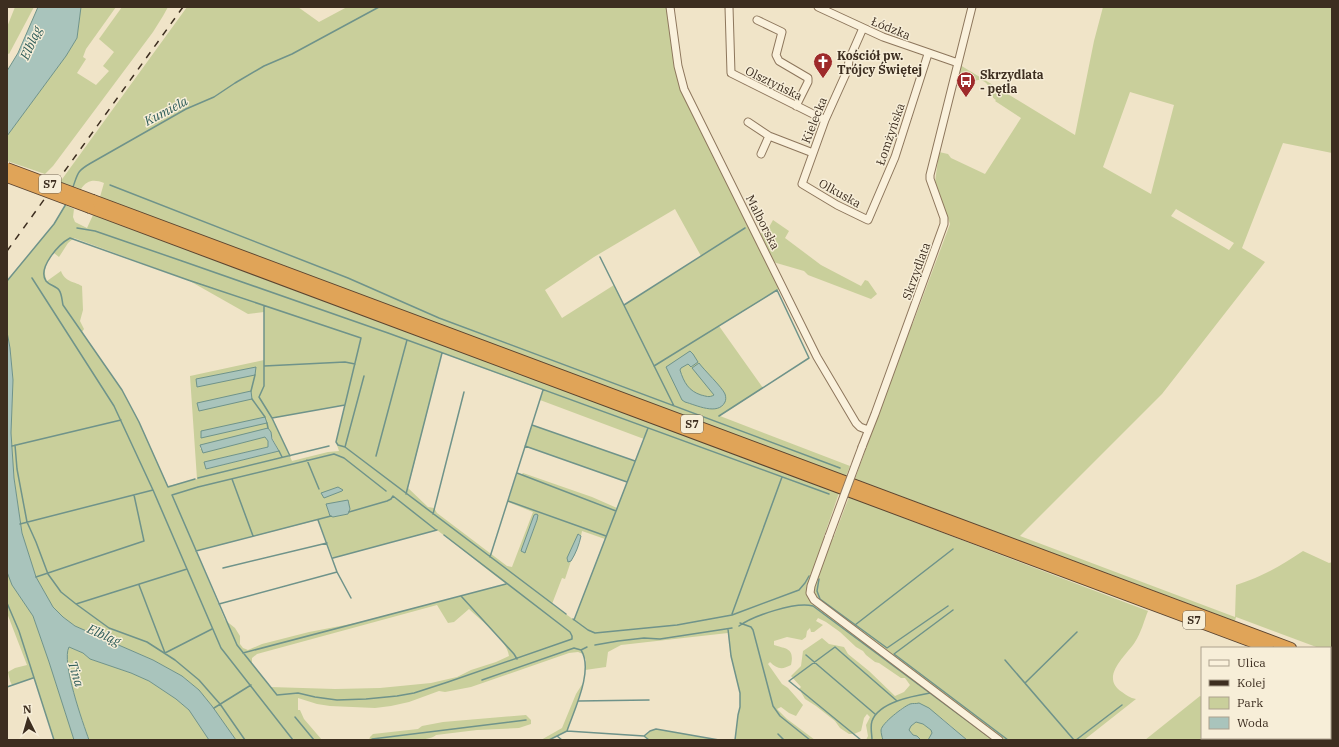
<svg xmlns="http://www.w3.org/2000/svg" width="1339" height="747" font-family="'IBM Plex Serif',serif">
<rect width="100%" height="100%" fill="#f0e4c8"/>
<path fill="#c9cf9b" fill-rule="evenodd" d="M15,7H34L9,54L7,53V27Z
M81,7H116L86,49L83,57L86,59L77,73L96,85L109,71L103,66L114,52L99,39L122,7H168L163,16L153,32L53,166L45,174L7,161V136L66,56L77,38Z
M187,7H298L319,22L347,7L351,8L353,7H668L676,66L781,288L719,326L763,388L720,416L850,466L846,476L100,197L104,183C94,179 87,180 81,189L60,182ZM675,209L701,256L624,305L614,285L562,318L545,290L594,257Z
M1103,7H1332V153L1283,143L1242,248L1265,262L1162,394L1020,536L1235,617L1236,585C1263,576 1279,567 1303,551L1329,563L1332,562V653L1330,652V648H1319L1236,617L1235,621L855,479L909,329L913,323L950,224L935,182L939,152L948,154L951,158L985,174L1021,118L995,101L996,100C988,95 992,85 983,81C975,77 969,86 961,83L958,77L960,65L1075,135L1094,41ZM1130,92L1174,105L1151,194L1103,167ZM1176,209L1234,243L1229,250L1171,216Z
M65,205L74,209L73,217L75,222L87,228L93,215L839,493L824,536L833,539L849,497L1148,611C1144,621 1141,633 1135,642C1126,656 1099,677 1122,692C1126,695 1130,698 1136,699L1084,740H967C955,730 926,700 909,705C899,708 890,719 883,727L881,730L883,740H866L868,736L866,725L870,717L867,714L864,718L861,731L854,734H849L840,728L835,721L816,706L805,699L801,692L802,691L799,689L801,687L791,676L801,666L803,651L822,638L829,644L844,647L848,654L869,671L895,696L904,692L910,685L905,678H901L879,663L875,662L866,655L863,651L856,647L840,632L826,622L818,618L816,621L823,625L814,632H811L810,628L807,631L806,637L802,640L787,637L774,641V645C785,649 795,647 791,665C782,670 777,669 770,662L768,664L782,684L788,688L803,705L796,716L789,713L781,707L777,709L787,719L815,740H735L738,715L740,707V693L731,656L728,633L621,645L608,652L606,667L585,670L586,660L583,654L578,652L569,653L471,687L445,692L439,691L409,702L391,706L375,708L330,706L317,704L298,698V710H300L304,719L322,740H236L212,706L199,690L182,676L153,660L75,626L63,617L53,607L36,577L22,533L14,478L11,433L13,380L10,348L7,332V281L54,224ZM74,238L188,280L248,314L264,312V360L190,376L197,479L168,486L139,422L122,390L82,332L84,329L80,321L83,310L82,286C73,281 65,282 61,271L47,281C42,270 47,262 54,253L59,257L68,243ZM442,353L543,390L540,400L644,439L635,461L532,425L525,446L627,482L617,508L592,497L523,473L521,475L517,473L508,502L533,512L512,567L507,566L437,513L434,508L428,507L408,488ZM345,405L336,442L339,451L328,452L292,461L272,418ZM271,432C272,440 276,444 279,451L206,469L204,462L268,447V441L265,437L200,449V445ZM348,500L350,510L348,514L333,517L330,516L326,505ZM534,515L537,520L526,550L528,533ZM318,520L333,558L437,530L506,584L356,623L309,632L262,644L248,650L243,648L240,644V636L235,628L225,620L196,551ZM582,531L605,539L574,620L552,604L562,578L565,579L571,561H567L579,534L581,536ZM437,605L448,623L454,622L469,609C481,621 507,639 509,656L496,662L471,670L457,677L431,683L380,688L335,689L270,687L252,663V658L257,654Z
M773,220L789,231L785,238L821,265L861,286L865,280L868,281L877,294L871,299L808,275L804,271L773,262L760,234L768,229Z
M7,572L12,585L33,616L49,662L74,740H54L34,678L12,685L10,681L8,672L15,668L27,665L7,613Z
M69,647L83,653L90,659L131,673L149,681L176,699L189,710L209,740H89C83,722 61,662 69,647Z
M583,683L579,697L567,731L549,740H541L562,728L576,694Z
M1200,696L1202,697V738H1240L1238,740H1145Z
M526,715L531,720V724L519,728L477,730L436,735C429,743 382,740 369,740L370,737L373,734L418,729L422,726L443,722Z
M916,722L923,724L931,730L932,733L928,740H921L917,736L913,735L909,730L911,726Z
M656,729L719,740H649L644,736L650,731Z"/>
<path fill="#a9c4bc" stroke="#6f938a" d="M38,7H81L77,38L66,56L7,136V71L18,53Z
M7,332L10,348L13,380L11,433L14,478L22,533L36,577L53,607L63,617L75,626L153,660L182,676L199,690L212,706L236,740H209L189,710L176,699L149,681L131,673L90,659L83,653L69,647C61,662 83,723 89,740H74L49,662L33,616L12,585L7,572Z
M690,351L693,354L698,362L691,367L688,364L681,368L680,370C684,383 689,391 701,395C706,396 709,398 714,395L692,368L699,363C704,370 722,387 725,394C726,397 726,400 725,402C718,416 696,405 685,402L682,400L666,367Z
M256,367L255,375L197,387L196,379Z
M251,391L252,399L199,411L197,403Z
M265,417L267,423L201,438V431Z
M268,428L271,432L272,439L279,451L206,469L204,462L268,447V441L265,437L203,453L200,445Z
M338,487L343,490L342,491L324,498L321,493Z
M348,500L350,509L348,514L333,517L330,516L326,504Z
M536,514L538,515L537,520L526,550L525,553L521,551L522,548L534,515Z
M578,534L581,536C579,545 576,553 571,561L568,562L567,558Z
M919,703L929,708L967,740H928L932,733L931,730L923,724L916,722L911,726L909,730L913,735L917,736L921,740H883C882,737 881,733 881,730C882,723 903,707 910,704C913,703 916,704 919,703Z"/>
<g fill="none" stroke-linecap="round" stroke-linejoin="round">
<path stroke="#6f938a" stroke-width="1.5" d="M110,185L348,278L439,318L840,468
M73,187C78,173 77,171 91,163L186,109L214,97L235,83L264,66L292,54L379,7
M77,228L95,231L182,261L388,333L829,494
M600,257L674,406
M32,278L114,406L153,490L221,648L293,740
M7,281L54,224L66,204
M624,305L745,228
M264,306V386L259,397L272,418L290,456
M264,366L345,362L355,364
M654,366L777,290L809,358L719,416
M251,391L255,375
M252,399L265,417
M272,418L345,405
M267,423L268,428
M532,425L635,461
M15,445L17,469L27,522L36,542L48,574L61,592L76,604L187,569
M12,446L121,420
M525,446L627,482
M345,447L364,376
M279,451L282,457
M376,456L407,340
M307,460L319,489
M517,473L616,511
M198,478L329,446
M195,479L168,487L139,422L122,390L63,305C62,301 62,294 59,290C56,286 49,285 46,281C37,268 59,244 70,238L188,280L361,338L336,442L338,445L345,447L566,614
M232,479L253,536
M386,491L344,458L334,454L198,487L172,495L237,645L277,695L298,693L315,697L337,700L366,699L397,696L414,693L448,682L572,639V636L570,632L444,535
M406,494L442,353
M508,501L606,536
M349,512L387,501L391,499L393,496L436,530
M433,514L464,392
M318,520L337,572L351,598
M20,524L153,490
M196,551L331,516
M490,557L543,390
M333,558L437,530
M223,568L327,543
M36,577L144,541L134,495
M819,579L817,591L820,599L887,648L948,606
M139,585L165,653L212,629
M461,596L514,654L517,659
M7,603L19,631L54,740
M76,604L109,628L147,642L175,660L199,680L220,704L245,740
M219,604L337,572
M953,610L894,654L1008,740
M732,614L782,477
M573,619L588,630L595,633L677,625L732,615L799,590L805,583L809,576
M574,620L648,428
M740,623L751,627L753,630L773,706L780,716L810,740
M855,625L953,549
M739,626C753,616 796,601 813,606L993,740
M728,629L731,656L740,693V707L738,715L735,740
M595,645L618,641L644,638L660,639L732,628
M581,650L587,647
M243,653L506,584
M806,655L875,714
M1005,660L1074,740
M482,680L574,648L581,650C594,670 574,710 567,731
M1025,683L1077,632
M7,687L33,678
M578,701L649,700
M214,708L251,685
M295,717L314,740
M778,734L784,740
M557,736L562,740
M372,739L526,720
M549,740L567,731L644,736
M649,740L644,736L650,731L656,729L719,740
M861,740L789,681L835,647L897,701
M872,740C872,734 870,727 872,721C879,702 913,696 930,693
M1076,740L1122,705"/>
<defs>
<path id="minor" d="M670,7L678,66L684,89L817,357L856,423L860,427L868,430
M729,7L731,73L825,120
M818,7L883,37L958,63
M757,20L782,32L776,55L779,61L808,78V82L796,106
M863,28L849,60L848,69L825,120L802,184L837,205L868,220L895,157L928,54
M748,122L769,136L813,153
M761,154L769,136
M862,447L875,414L944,224V218L930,179V175L972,7
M829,536L811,586L810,593L814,600L999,740"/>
<path id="highway" d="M93,200L1291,648
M90,208L1268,648
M1330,663H1332
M1330,671H1332
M1330,681L1332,682
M1330,690L1332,689"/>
</defs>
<use href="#minor" stroke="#8d765c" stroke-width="9"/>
<use href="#highway" stroke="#5b4430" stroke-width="12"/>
<use href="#minor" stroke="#faf1dc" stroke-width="7"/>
<use href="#highway" stroke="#e0a458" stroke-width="10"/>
<path stroke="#3d2e20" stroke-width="1.5" stroke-dasharray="7 7" stroke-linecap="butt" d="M7,251L183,7"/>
<defs>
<path id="minor-bridge" d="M829,536L862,447"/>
<path id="highway-bridge" d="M7,168L93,200
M7,177L90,208"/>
</defs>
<use href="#minor-bridge" stroke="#8d765c" stroke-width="9" stroke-linecap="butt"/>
<use href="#highway-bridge" stroke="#5b4430" stroke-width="12" stroke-linecap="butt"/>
<use href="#minor-bridge" stroke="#faf1dc" stroke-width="7"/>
<use href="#highway-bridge" stroke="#e0a458" stroke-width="10"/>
</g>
<defs>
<symbol id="church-pin" viewBox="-11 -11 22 30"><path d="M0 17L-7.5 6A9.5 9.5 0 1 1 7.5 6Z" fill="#9e2a2b" stroke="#f7eed8"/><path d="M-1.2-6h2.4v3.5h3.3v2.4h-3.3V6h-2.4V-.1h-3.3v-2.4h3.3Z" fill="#fff"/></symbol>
<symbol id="bus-pin" viewBox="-11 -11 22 30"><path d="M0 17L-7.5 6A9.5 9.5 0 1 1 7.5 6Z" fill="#9e2a2b" stroke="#f7eed8"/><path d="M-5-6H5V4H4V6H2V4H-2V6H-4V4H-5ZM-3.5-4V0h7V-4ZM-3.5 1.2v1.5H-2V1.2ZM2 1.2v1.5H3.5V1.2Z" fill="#fff"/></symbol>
</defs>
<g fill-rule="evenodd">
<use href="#church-pin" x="812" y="51" width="22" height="30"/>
<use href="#bus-pin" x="955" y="70" width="22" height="30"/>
</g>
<g text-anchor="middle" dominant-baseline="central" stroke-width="3" stroke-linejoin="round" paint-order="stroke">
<g fill="#f7eed8" stroke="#756857" stroke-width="1">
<rect x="39" y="175" width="22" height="18" rx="3"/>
<rect x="681" y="415" width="22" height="18" rx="3"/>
<rect x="1183" y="611" width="22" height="18" rx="3"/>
</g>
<g font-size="11" font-weight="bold" fill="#3d2e20">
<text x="50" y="184">S7</text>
<text x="692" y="424">S7</text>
<text x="1194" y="620">S7</text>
</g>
<g font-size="12" fill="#3d2e20" stroke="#f7eed8">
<text transform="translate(891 28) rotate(22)">Łódzka</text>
<text transform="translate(774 83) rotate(26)">Olsztyńska</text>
<text transform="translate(814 120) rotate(-68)">Kielecka</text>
<text transform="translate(890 134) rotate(-71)">Łomżyńska</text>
<text transform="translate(840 193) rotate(29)">Olkuska</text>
<text transform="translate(763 222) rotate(63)">Malborska</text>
<text transform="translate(916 271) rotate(-70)">Skrzydlata</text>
</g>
<g font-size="12" font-weight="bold" fill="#3d2e20" stroke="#f7eed8" text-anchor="start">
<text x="837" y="55">Kościół pw.<tspan x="837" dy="14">Trójcy Świętej</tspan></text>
<text x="980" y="74">Skrzydlata<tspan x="980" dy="14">- pętla</tspan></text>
</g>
<g font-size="13" font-style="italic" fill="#2f5d5a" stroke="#f7eed8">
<text transform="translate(31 43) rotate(-66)">Elbląg</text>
<text transform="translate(166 111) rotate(-28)">Kumiela</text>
<text transform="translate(104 635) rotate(24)">Elbląg</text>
<text transform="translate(76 674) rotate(73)">Tina</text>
</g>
</g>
<rect width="1339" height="747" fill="none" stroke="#3d2e20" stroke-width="16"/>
<rect x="1201" y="647" width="130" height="92" fill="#f7eed8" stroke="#ada18e"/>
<rect x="1209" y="660" width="20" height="6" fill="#faf1dc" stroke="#ada18e"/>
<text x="1237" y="667" font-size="12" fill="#3d2e20">Ulica</text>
<rect x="1209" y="680" width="20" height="6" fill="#3d2e20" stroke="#ada18e"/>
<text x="1237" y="687" font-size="12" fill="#3d2e20">Kolej</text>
<rect x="1209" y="697" width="20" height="12" fill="#c9cf9b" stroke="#ada18e"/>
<text x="1237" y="707" font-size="12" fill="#3d2e20">Park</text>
<rect x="1209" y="717" width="20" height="12" fill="#a9c4bc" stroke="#ada18e"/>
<text x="1237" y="727" font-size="12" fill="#3d2e20">Woda</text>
<g transform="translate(28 719) rotate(355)" stroke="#f7eed8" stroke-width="3" paint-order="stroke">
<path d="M0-3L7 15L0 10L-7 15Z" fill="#3d2e20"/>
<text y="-6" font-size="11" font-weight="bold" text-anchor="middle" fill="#3d2e20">N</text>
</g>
</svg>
